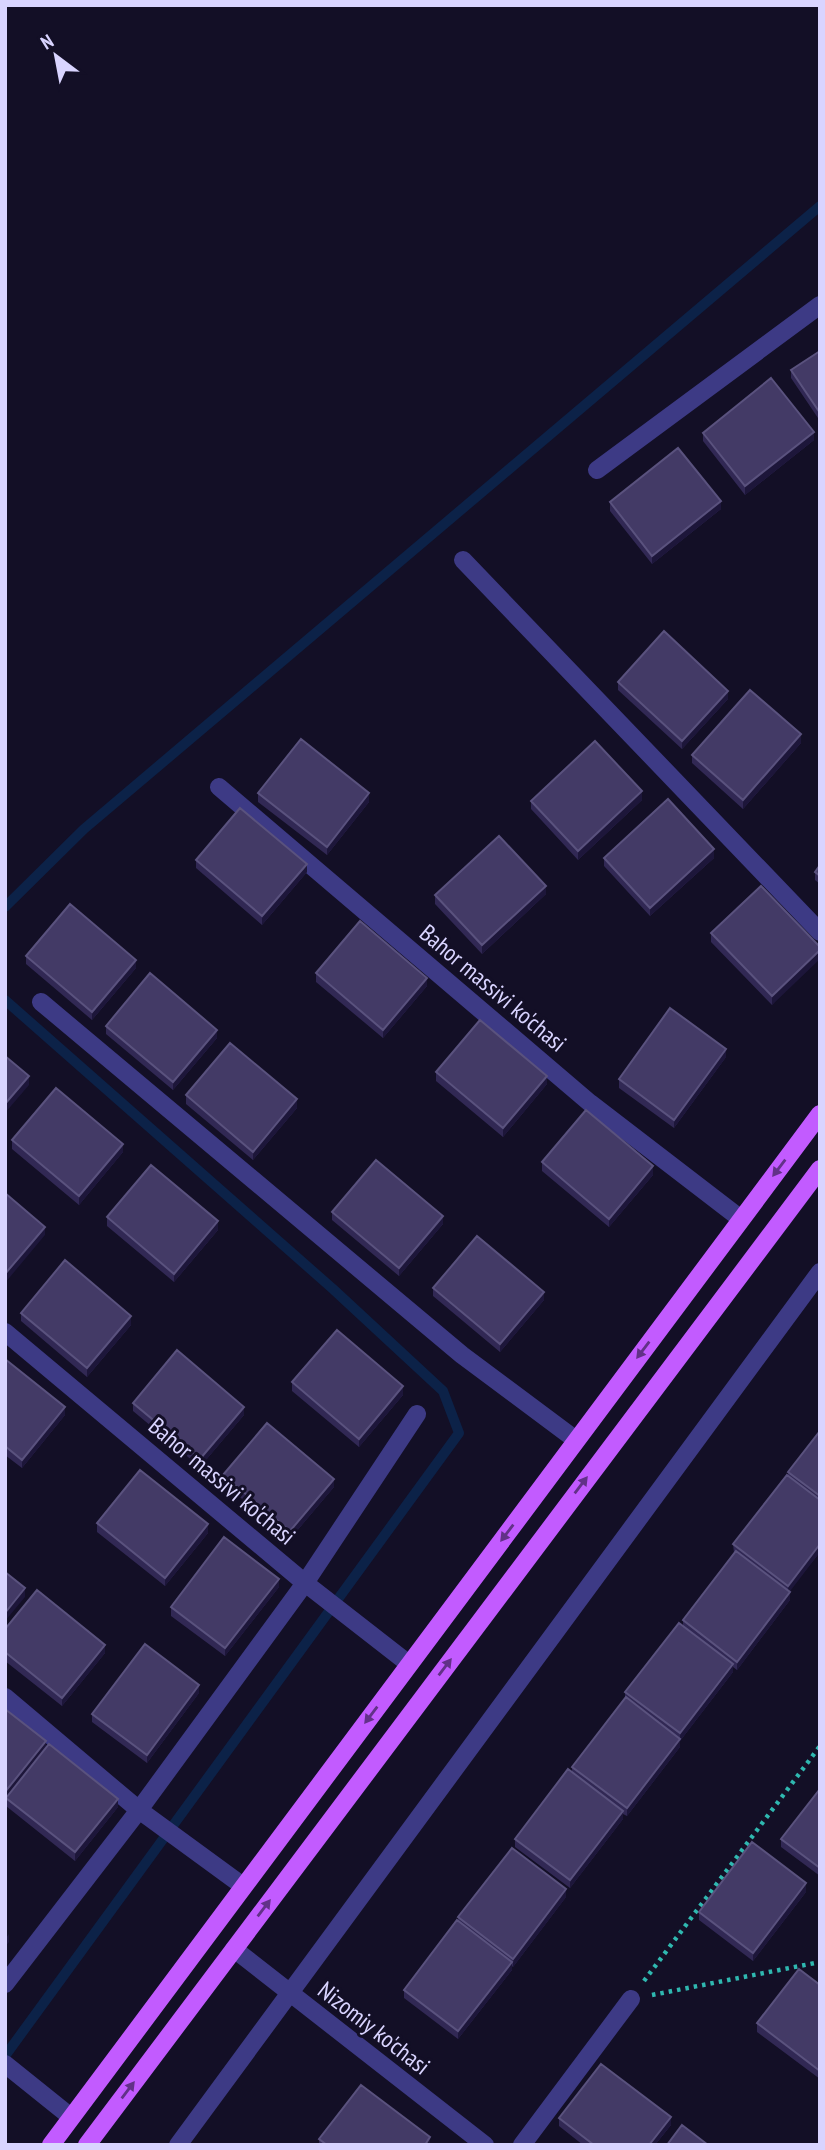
<svg xmlns="http://www.w3.org/2000/svg" width="825" height="2150" font-family="'PT Sans Narrow',sans-serif">
<rect width="100%" height="100%" fill="#130f26"/>
<g fill="none" stroke-linecap="round" stroke-linejoin="round">
<path stroke="#0c2248" stroke-width="10" d="M5,907L84,829L820,206
M5,1000L333,1289L443,1391L459,1433L5,2056"/>
<path stroke="#2fb8b0" stroke-width="4.5" stroke-dasharray="3.5 5" stroke-linecap="butt" d="M644,1981L820,1746
M652,1995L820,1962"/>
<path stroke="#3d3a85" stroke-width="18" d="M597,470L820,305
M463,560L820,932
M219,787L590,1103L741,1219
M41,1002L462,1355L576,1440
M5,1332L305,1583L409,1664
M5,1697L139,1810L243,1886
M234,1949L485,2145
M5,1984L139,1810L305,1583L417,1414
M5,2064L71,2117
M178,2145L820,1272
M522,2145L631,1999"/>
<path stroke="#c25bff" stroke-width="18" d="M51,2145L820,1114
M87,2145L820,1169"/>
</g>
<path fill="#312854" d="M820,351V421L791,378V370Z
M703,433L814,440L745,495L703,441Z
M610,502L721,509L652,564L610,511Z
M618,682L728,699L682,749L618,690Z
M801,743L743,809L692,763V755Z
M258,793L369,802L327,855L258,802Z
M642,800L578,860L531,809V801Z
M604,858H714L650,916L604,866Z
M196,860L307,872L262,925L196,868Z
M820,865V884L815,880V872Z
M546,894L482,954L435,904V895Z
M711,933L820,947L772,1005L711,942Z
M26,956L136,968L92,1020L26,964Z
M316,973L427,986L383,1038L316,982Z
M106,1026L217,1038L173,1090L106,1034Z
M726,1057L674,1128L619,1088V1079Z
M436,1072L547,1084L503,1137L436,1081Z
M186,1095L297,1108L253,1160L186,1104Z
M12,1140L123,1152L79,1205L12,1149Z
M542,1162L653,1175L609,1227L542,1171Z
M332,1212L443,1224L399,1276L332,1220Z
M107,1217L218,1230L174,1282L107,1226Z
M433,1288L544,1300L500,1352L433,1296Z
M21,1313L131,1325L87,1377L21,1321Z
M5,1359L65,1415L22,1468L5,1455Z
M292,1382L403,1395L359,1447L292,1391Z
M133,1403L244,1415L200,1467L133,1411Z
M820,1431V1552L789,1591L790,1600L737,1670L733,1667V1672L680,1741V1747L627,1816L623,1814V1819L570,1888L515,1847V1839L572,1772V1767L625,1698V1692L683,1626V1620L734,1553L733,1544L788,1476V1472Z
M223,1475L334,1487L290,1539L223,1483Z
M97,1523L208,1533L165,1586L97,1532Z
M279,1587L225,1656L171,1616V1607Z
M5,1629L105,1653L62,1706L5,1661Z
M199,1693L147,1763L92,1722V1714Z
M46,1748L118,1807L75,1861L6,1806V1799Z
M820,1789V1876L781,1847V1839Z
M806,1892L753,1961L699,1920V1912Z
M566,1897L513,1967L512,1966V1970L458,2039L404,1998V1990L458,1921V1917Z
M820,1985V2079L757,2032V2023Z
M559,2118L671,2125L655,2145H583L559,2126Z
M319,2139L430,2145H319Z"/>
<path fill="#1d163a" d="M814,432V440L745,495V486Z
M721,501V509L652,564V556Z
M728,691V699L682,749V741Z
M801,734V743L743,809V800Z
M642,791V800L578,860V851Z
M369,793V802L327,855V847Z
M714,849V858L650,916V908Z
M307,864V872L262,925V916Z
M546,886V894L482,954V945Z
M820,950V959L772,1005V996Z
M136,960V968L92,1020V1012Z
M427,978V986L383,1038V1030Z
M217,1030V1038L173,1090V1082Z
M726,1049V1057L674,1128V1120Z
M29,1076V1085L5,1113V1104Z
M547,1076V1084L503,1137V1128Z
M297,1099V1108L253,1160V1152Z
M123,1144V1152L79,1205V1196Z
M653,1166V1175L609,1227V1219Z
M443,1216V1224L399,1276V1268Z
M218,1221V1230L174,1282V1274Z
M45,1227V1235L5,1283V1274Z
M544,1292V1300L500,1352V1344Z
M131,1316V1325L87,1377V1368Z
M403,1386V1395L359,1447V1439Z
M65,1407V1415L22,1468V1460Z
M244,1407V1415L200,1467V1459Z
M334,1479V1487L290,1539V1531Z
M208,1524V1533L165,1586V1578Z
M820,1544V1552L788,1594V1586Z
M279,1579V1587L225,1656V1648Z
M25,1588V1597L5,1621V1613Z
M790,1592V1600L737,1670V1662Z
M105,1645V1653L62,1706V1698Z
M733,1664V1672L680,1741V1747L627,1816V1808L680,1739V1733Z
M199,1685V1693L147,1763V1755Z
M46,1741V1750L5,1800V1792Z
M118,1799V1807L75,1861V1852Z
M623,1811V1819L570,1888V1880Z
M806,1883V1892L753,1961V1953Z
M566,1889V1897L513,1967V1959Z
M9,1934V1942L5,1947V1939Z
M512,1962V1970L458,2039V2031Z
M671,2117V2125L655,2145H649Z
M430,2137V2145H425Z"/>
<path fill="#433a66" stroke="#5a527e" stroke-width="2" d="M820,351V413L791,370Z
M771,378L814,432L745,486L703,433Z
M678,448L721,501L652,556L610,502Z
M664,631L728,691L682,741L618,682Z
M750,690L801,734L743,800L692,755Z
M301,739L369,793L327,847L258,793Z
M595,741L642,791L578,851L531,801Z
M668,799L714,849L650,908L604,858Z
M240,808L307,864L262,916L196,860Z
M499,836L546,886L482,945L435,895Z
M820,865V876L815,872Z
M761,886L820,947V950L772,996L711,933Z
M70,904L136,960L92,1012L26,956Z
M360,921L427,978L383,1030L316,973Z
M150,973L217,1030L173,1082L106,1026Z
M670,1008L726,1049L674,1120L619,1079Z
M480,1020L547,1076L503,1128L436,1072Z
M230,1043L297,1099L253,1152L186,1095Z
M5,1056L29,1076L5,1104Z
M56,1088L123,1144L79,1196L12,1140Z
M586,1110L653,1166L609,1219L542,1162Z
M376,1160L443,1216L399,1268L332,1212Z
M151,1165L218,1221L174,1274L107,1217Z
M5,1193L45,1227L5,1274Z
M477,1236L544,1292L500,1344L433,1288Z
M65,1260L131,1316L87,1368L21,1313Z
M337,1330L403,1386L359,1439L292,1382Z
M177,1350L244,1407L200,1459L133,1403Z
M5,1359L65,1407L22,1460L5,1446Z
M267,1423L334,1479L290,1531L223,1475Z
M820,1431V1496L788,1472Z
M140,1470L208,1524L165,1578L97,1523Z
M787,1475L820,1500V1544L788,1586L733,1544Z
M224,1537L279,1579L225,1648L171,1607Z
M736,1551L790,1592L737,1662L683,1620Z
M5,1572L25,1588L5,1613Z
M37,1590L105,1645L62,1698L5,1652V1629Z
M679,1623L733,1664L680,1733L625,1692Z
M145,1644L199,1685L147,1755L92,1714Z
M626,1697L680,1739L627,1808L572,1767Z
M5,1709L46,1741L5,1792Z
M49,1744L118,1799L75,1852L6,1798Z
M568,1769L623,1811L570,1880L515,1839Z
M820,1789V1868L781,1839Z
M752,1842L806,1883L753,1953L699,1912Z
M512,1848L566,1889L513,1959L458,1917Z
M457,1920L512,1962L458,2031L404,1990Z
M799,1969L820,1985V2071L757,2023Z
M601,2064L671,2117L649,2145H594L559,2118Z
M361,2085L430,2137L425,2145H327L319,2139Z
M682,2125L708,2145H667Z"/>
<defs><path id="oneway-solid" d="M-6-.8H1V-3.2L6.5 0L1 3.2V.8H-6Z" transform="scale(1.75)"/></defs>
<g fill="#623188">
<use href="#oneway-solid" transform="translate(779 1168) rotate(127)"/>
<use href="#oneway-solid" transform="translate(643 1350) rotate(127)"/>
<use href="#oneway-solid" transform="translate(581 1485) rotate(-53)"/>
<use href="#oneway-solid" transform="translate(507 1533) rotate(127)"/>
<use href="#oneway-solid" transform="translate(445 1667) rotate(-53)"/>
<use href="#oneway-solid" transform="translate(371 1715) rotate(127)"/>
<use href="#oneway-solid" transform="translate(264 1908) rotate(-53)"/>
<use href="#oneway-solid" transform="translate(128 2090) rotate(-53)"/>
</g>
<g text-anchor="middle" dominant-baseline="central" stroke-width="6" stroke-linejoin="round" paint-order="stroke">
<g font-size="24" fill="#d9d4ff" stroke="#130f26">
<text transform="translate(493 988) rotate(40)">Bahor massivi ko'chasi</text>
<text transform="translate(222 1481) rotate(40)">Bahor massivi ko'chasi</text>
<text transform="translate(374 2028) rotate(38)">Nizomiy ko'chasi</text>
</g>
</g>
<rect width="825" height="2150" fill="none" stroke="#d9d4ff" stroke-width="14"/>
<g transform="translate(56 56) rotate(328)" stroke="#130f26" stroke-width="5" paint-order="stroke">
<path d="M0-5L12 26L0 18L-12 26Z" fill="#d9d4ff"/>
<text y="-10" font-size="19" font-weight="bold" text-anchor="middle" fill="#d9d4ff">N</text>
</g>
</svg>
